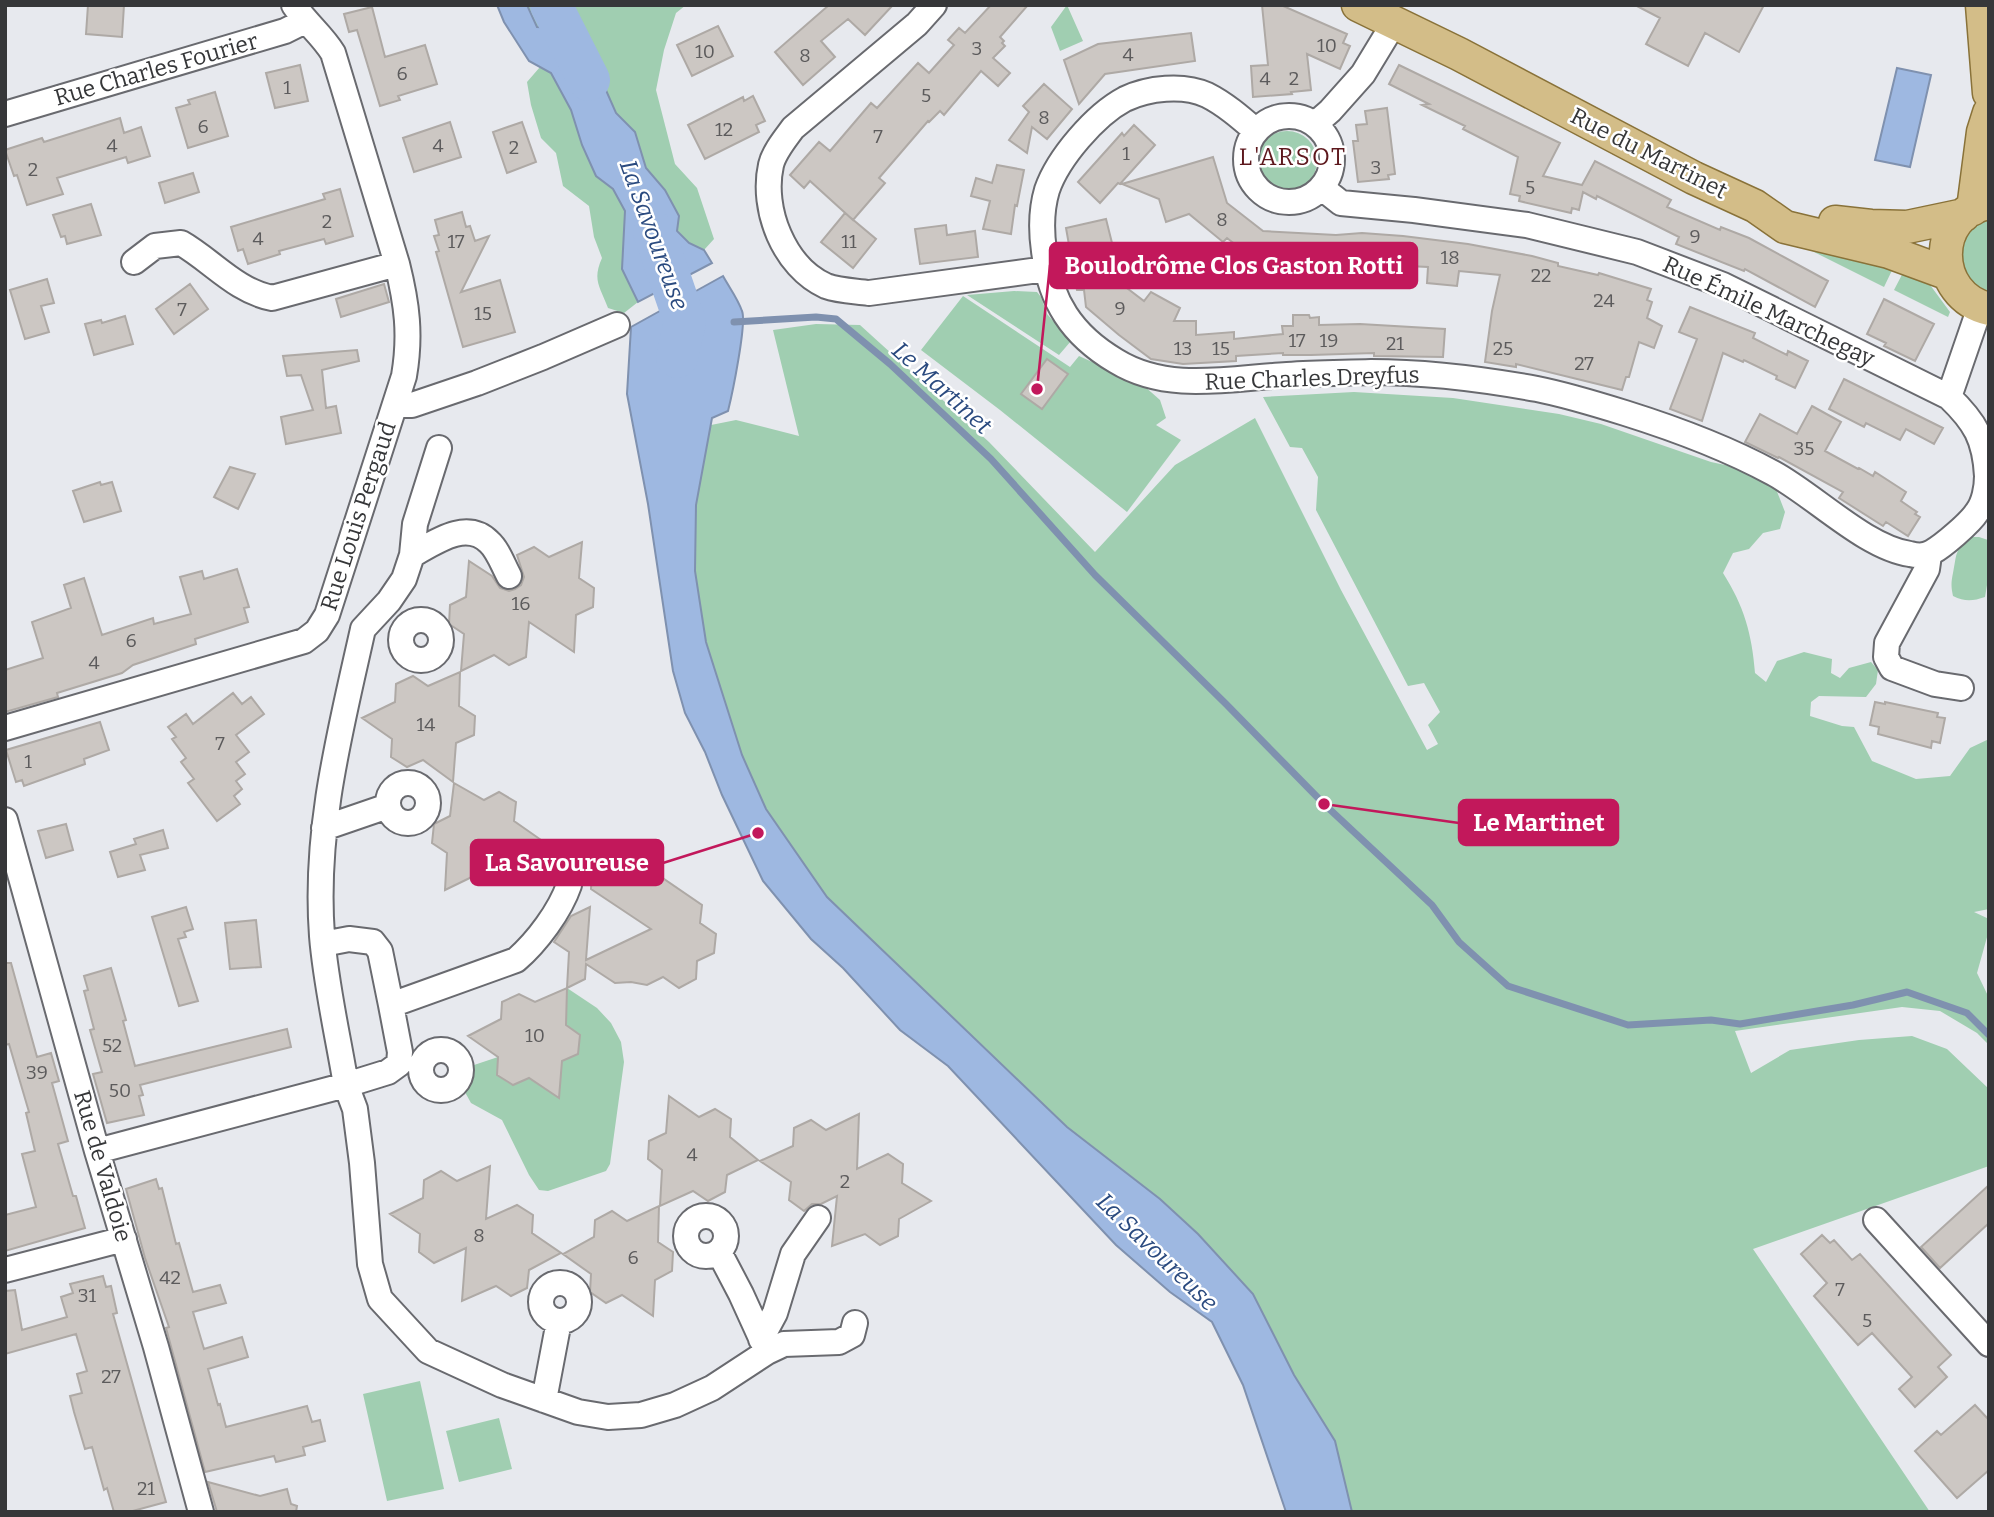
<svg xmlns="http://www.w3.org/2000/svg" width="1994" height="1517" font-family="Bitter,serif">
<rect width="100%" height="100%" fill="#e7e9ee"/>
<path fill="#a0ceb1" d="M527,5H686L676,13L664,50L656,90L675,164L697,188L714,239L704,250L689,243L677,230L665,190L646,168L635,132L616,113L598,76L537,27Z
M1067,5L1083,41L1060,51L1051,27Z
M540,67L551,73L571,110L582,145L596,176L613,189L625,211L622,269L638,302L624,313L608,308C600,287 592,280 602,258L594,237L589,206L563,186L556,153L541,138L531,105L527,82Z
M1257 161a30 30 0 1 1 60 0a30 30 0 1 1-60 0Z
M1989,215V297L1969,286L1956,248L1961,235Z
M1800,245L1896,262L1884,287Z
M1907,265L1922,274L1950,312L1948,317L1894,290Z
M1014,291L1037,292L1041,297L1047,314L1071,341L1059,355L967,295Z
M963,296L1070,367L1079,356L1143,385L1160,400L1166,418L1156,425L1181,440L1127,512L1000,410L921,350Z
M816,324L860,325L989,442L1095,552L1175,465L1255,418L1341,590L1427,750L1438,744L1428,725L1440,712L1424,683L1408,686L1316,510L1318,477L1302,448L1290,447L1263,397L1354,392L1453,398L1559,414L1601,424L1711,462L1739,468L1776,489L1785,512L1780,529L1763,533L1749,549L1733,553L1723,573C1744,606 1752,634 1755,673L1766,682L1777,661L1804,652L1832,659L1831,673L1840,678L1849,668L1871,662L1878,670L1876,684L1866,697L1819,696L1811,702L1810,716L1842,726L1854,727L1872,761L1916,779L1950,776L1970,748L1989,739V909L1974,912L1989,919V930L1977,973L1989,998V1045L1977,1033L1940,1011L1902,1007L1735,1031L1751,1073L1790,1050L1859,1040L1912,1036L1947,1049L1989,1089V1166L1753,1249L1930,1512H1334L1299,1398L827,897L766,809L741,755L706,641L695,571L696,505L688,450L711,425L736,420L799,436L773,330Z
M1969,537H1979L1988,540L1989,573L1985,597C1973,601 1965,602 1953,596C1951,587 1951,582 1953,573C1957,554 1954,552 1969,537Z
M567,988L597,1008L611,1023L621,1042L624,1062L610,1164L606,1171L548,1191L539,1190L529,1175L502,1120L471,1103L466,1094L465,1085L468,1076V1067L498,1057L497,1075L512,1085L529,1078L558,1097L562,1061L580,1035L566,1025Z
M420,1381L444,1489L387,1501L363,1394Z
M499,1418L512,1469L459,1482L446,1431Z"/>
<path fill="#9eb8e1" stroke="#7f91af" stroke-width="2" d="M497,5H527L537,27L579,29L616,113L635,132L646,168L665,190L679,216L677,231L689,243L704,250L712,263L638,302L622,269L625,211L613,189L596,176L582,145L571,110L551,73L529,61L504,22Z
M1897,68L1931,75L1910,167L1875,160Z
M723,276C729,287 738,299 742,311C747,323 732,395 728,411L712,418L696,505L695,571L706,642L742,755L766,809L827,897L1067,1127L1160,1199L1198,1234L1253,1294L1294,1375L1335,1441L1352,1512H1286L1243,1385L1212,1322L1170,1292L1116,1245L948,1066L900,1030L843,968L811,939L763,881L722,795L705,752L685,713L673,671L648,504L627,394L631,327Z"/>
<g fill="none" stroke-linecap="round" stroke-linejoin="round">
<path stroke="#7f91af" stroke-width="7" d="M734,322L816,317L836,319L890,364L991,459L1095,575L1226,704L1324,804L1432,905L1459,942L1508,986L1628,1025L1711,1020L1740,1024L1853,1005L1907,992L1967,1013L1989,1035"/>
<path stroke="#9eb8e1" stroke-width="42" d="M551,5L589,80
M654,232L685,322L677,357"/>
</g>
<path fill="#ccc7c3" stroke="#aea9a5" stroke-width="2" d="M88,5H124L122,37L86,34Z
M829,5H893L865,35L848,19L821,41L835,57L803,85L775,52Z
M991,5H1028L1000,37L1004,41L1002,43L1005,46L993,58L1010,73L998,86L981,71L944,115L940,111L929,122L928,121L879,178L885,183L853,220L810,181L804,188L790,175L819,142L830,151L871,103L877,108L918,63L929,73L954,45L948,40L959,28L965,33Z
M1262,5H1281L1347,34L1343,43L1350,46L1340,69L1307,54L1311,90L1291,92L1292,94L1253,97L1251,66L1268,65Z
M1635,5H1764L1739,52L1705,33L1688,66L1646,44L1660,18Z
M372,7L385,57L425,45L437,84L398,96L400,100L380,106L357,30L349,32L344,14Z
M718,26L733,56L692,76L677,45Z
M1191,33L1195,61L1105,74L1079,104L1064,60L1098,44Z
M300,65L308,101L275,108L266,73Z
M1399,65L1560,143L1543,176L1582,185L1595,161L1671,200L1667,207L1720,230L1721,227L1749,238L1828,281L1815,307L1745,269L1744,271L1676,244L1679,237L1597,196L1596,199L1583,192L1579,210L1572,208L1571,213L1519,201L1520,196L1510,194L1518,157L1463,129L1465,126L1422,105L1429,104L1389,84Z
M1044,84L1072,109L1047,139L1032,127L1027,153L1009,140L1029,112L1023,106Z
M215,92L228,136L188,148L176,108L190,104L188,100Z
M753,96L765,121L756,125L759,132L705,159L688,125L743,97L744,101Z
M1387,108L1395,174L1388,175L1389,179L1358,182L1353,141H1358L1356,125L1367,124L1365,111Z
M120,118L124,133L141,127L150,156L128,163L126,157L57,178L63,194L27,205L17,175L14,176L5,150L42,138L44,142Z
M450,122L461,157L414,172L403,138Z
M522,122L536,162L507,173L493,132Z
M1134,125L1155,145L1120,184L1118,183L1100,203L1078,182L1122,133L1124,136Z
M1213,157L1227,203L1263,231L1336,235L1362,233L1403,236L1468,244L1532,256L1558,263V266L1598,275L1599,273L1651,289L1647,300L1652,302L1647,318L1662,326L1654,348L1639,342L1629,377H1626L1622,390L1516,364V367L1485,362L1492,311L1500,275L1459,271L1457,286L1427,283L1428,267L1387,265V274L1360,273V264L1290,260L1289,263L1283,262L1282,267L1263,266L1227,238L1223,242L1189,214L1166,222L1159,199L1122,184Z
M997,165L1024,170L1017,206L1015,205L1011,234L983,229L990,201L971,196L976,178L992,183Z
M193,173L199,192L165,203L159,183Z
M340,189L353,236L326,244L324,239L279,251L280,254L248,264L243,249L238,251L231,227L325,199L323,194Z
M91,204L101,235L67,244L65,236L61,237L53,215Z
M462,212L466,227L470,226L475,241L489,236L461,292L500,280L515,332L463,347L436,252L439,251L434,236L439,235L435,220Z
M845,213L876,239L853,268L821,242Z
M1106,219L1114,251L1106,252L1111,276L1144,301L1151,292L1180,308L1174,321H1196V335L1234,332V339L1283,334L1282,326H1293V315H1309L1310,318L1319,317V325L1360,324L1445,329L1443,357L1374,356V353L1311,355H1283V353L1236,356V361L1183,364L1151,359L1119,335L1086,307L1084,290H1077L1066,228Z
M946,225L947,235L975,231L978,257L920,264L915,229Z
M47,279L54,303L41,306L49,332L25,339L10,290Z
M190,284L208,309L174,334L156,309Z
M384,284L389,302L341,317L336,299Z
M1884,299L1934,324L1915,361L1884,346L1886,343L1867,334Z
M1690,307L1755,333L1753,338L1787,355L1788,351L1808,361L1795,388L1776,379L1777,376L1744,360L1743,362L1723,353L1702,421L1670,409L1697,339L1679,332Z
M125,316L133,344L94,355L85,324L101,320L102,323Z
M357,350L359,361L322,370L326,408L336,406L341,433L286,444L281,417L313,410L301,375L287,376L283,356Z
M1047,359L1068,374L1042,409L1021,394Z
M1844,379L1943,428L1934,444L1906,429L1900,440L1866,423L1864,427L1829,409Z
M1812,406L1841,422L1825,451L1858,469L1859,468L1873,476L1875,472L1906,492L1901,501L1917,512L1915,514L1920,517L1908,536L1886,522L1883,526L1839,498L1843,492L1779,457L1778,458L1745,442L1760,414L1797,434Z
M230,467L255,474L238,509L214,497Z
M100,482L101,485L112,482L121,511L84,522L73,491Z
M582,542L579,578L594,588L593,607L576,615L574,652L529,622L526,657L509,665L494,655L461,671L464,634L449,624L450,605L466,597L469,561L492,576L500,588L509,591L515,589L521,585L524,577L517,555L534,547L549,557Z
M237,569L249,607L244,608L248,622L195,639L196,644L133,665L122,673L57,693L58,697L5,712V670L43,658L32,622L71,608L64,585L84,578L102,635L153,618L154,624L191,614L180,577L202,571L204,579Z
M460,672L459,706L475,716L474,735L456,743L453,782L423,760L407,767L391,757L392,739L362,718L395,702L396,684L413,676L428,686Z
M233,693L242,704L251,697L264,714L236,735L249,752L236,762L245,774L236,781L242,789L234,796L240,804L217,821L188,783L194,779L181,762L186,758L172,739L176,737L168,727L186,714L193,724Z
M1875,702L1885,704V702L1938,713L1937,717L1945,718L1940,743L1932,741L1931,748L1878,734L1879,727L1870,725Z
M100,722L109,750L84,759L85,764L24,786L22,780L16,782L6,750Z
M454,783L484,800L499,792L516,802L514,821L544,842L512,858L510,876L493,884L478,874L445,890L447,853L432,843L434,824L450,816Z
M66,824L73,850L46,858L38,831Z
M163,830L168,848L140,855L145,870L118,877L110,852L136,844L134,839Z
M609,862L625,872L642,864L702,905L700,923L716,934L714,953L697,961L696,979L679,988L663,977L647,985L631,982L615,983L586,964L585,979L567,988L569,952L554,942L571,916L590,907L586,960L651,929L591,889L592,870Z
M186,907L193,929L184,932L186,937L178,939L198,1001L179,1006L152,917Z
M256,920L261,967L230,969L225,923Z
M5,963H11L37,1057L51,1053L59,1081L52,1083L68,1141L58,1144L73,1196H76L85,1228L5,1251V1215L36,1207L22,1154L35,1151L26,1113L29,1112L9,1044L5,1045Z
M111,968L126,1020L123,1021L135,1066L287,1029L291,1047L140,1085L143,1095L139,1096L144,1115L107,1123L93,1074L102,1072L90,1030L94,1029L84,991L88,990L84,976Z
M567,988L566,1025L580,1035L578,1054L562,1061L559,1098L529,1078L513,1085L497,1075L498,1057L468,1036L501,1019L502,1002L519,994L535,1002Z
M669,1096L699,1117L715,1109L731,1119L730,1137L758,1160L727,1175L725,1192L708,1201L693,1191L660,1206L662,1170L648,1159L649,1141L666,1133Z
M859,1114L857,1169L888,1154L903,1164L902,1183L931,1201L899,1219L898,1236L880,1245L865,1234L832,1246L837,1196L821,1204H812L804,1211L789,1200L791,1182L760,1161L793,1146L794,1128L811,1120L826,1130Z
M490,1166L486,1219L517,1205L533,1215L532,1233L561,1253L529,1270L527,1288L511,1296L496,1286L462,1301L466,1248L434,1263L419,1252L420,1234L390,1214L423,1198L424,1180L441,1171L457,1181Z
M156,1179L159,1189L162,1188L176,1244L179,1243L193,1292L220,1285L226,1303L193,1312L204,1349L242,1337L248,1357L208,1369L218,1405L220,1404L226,1427L307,1406L312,1422L320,1420L325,1441L303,1447L305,1455L276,1462L274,1456L205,1472L166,1328L169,1327L145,1258L126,1189Z
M1989,1185V1223L1940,1268L1921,1247Z
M659,1206L658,1242L673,1252L672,1271L655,1280L653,1316L622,1295L606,1303L590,1292L591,1274L563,1254L594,1237L595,1220L612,1211L627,1221Z
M1822,1235L1830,1243L1834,1240L1852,1260L1860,1254L1951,1355L1938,1367L1947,1377L1915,1407L1899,1389L1912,1377L1872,1333L1858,1345L1814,1296L1827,1283L1801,1254Z
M103,1276L106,1287L111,1286L117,1313L113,1314L166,1502L129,1512H114L107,1488L104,1490L92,1447L85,1449L74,1412L70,1396L82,1393L77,1374L87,1371L76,1334L5,1354V1291L15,1290L22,1330L67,1317L61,1297L73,1293L70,1284Z
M1975,1405L1989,1420V1470L1957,1498L1915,1451L1937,1431L1941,1435Z
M208,1482L260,1496L287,1489L291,1504L297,1506L296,1512H217Z"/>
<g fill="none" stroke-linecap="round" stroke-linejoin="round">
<defs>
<path id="minor" d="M934,5L917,24L793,128C785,139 774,152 771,165C761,209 784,267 826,286C840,291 855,291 869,293L1046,269
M5,114L285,31L305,21
M1246 159a43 43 0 1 1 86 0a43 43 0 1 1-86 0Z
M1315,124L1330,111L1363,74L1394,23
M1256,131C1241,118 1225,104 1207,95C1183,84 1148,88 1125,99C1095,115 1058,158 1047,190C1041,210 1041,230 1044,251C1050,301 1072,335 1116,361C1168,393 1230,378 1287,375C1315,373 1343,373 1371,372C1427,372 1482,379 1537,389C1567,395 1596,404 1625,413C1676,429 1727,448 1773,473C1814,495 1866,548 1910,554C1917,556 1926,556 1932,552C1943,546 1970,523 1977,512C1984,503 1987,488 1987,476C1985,439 1975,422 1949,397L1723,285L1637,252L1527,225L1414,210L1341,203L1322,188
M134,262L155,246L181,243C211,260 236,291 272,298L397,264
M1949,397L1980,307
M395,405H412L477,383L543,357L617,325
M412,555C434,543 466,519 489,542C498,550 503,565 509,576
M1929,555L1927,569L1887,643L1886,657L1892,668L1935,684L1961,688
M401 640a20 20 0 1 1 40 0a20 20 0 1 1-40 0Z
M363,629L389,601L404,579L412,555L415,524L439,448
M5,728L304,641L317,631L327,615L404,376C411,335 407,304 397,264L333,53C322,35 306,23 294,5
M388 803a20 20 0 1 1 40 0a20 20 0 1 1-40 0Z
M5,820L97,1151L156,1347L201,1512
M324,828L388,806
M323,944L349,939L373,942L380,951L391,1005L516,960C537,942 560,911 569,885
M391,1005L400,1052L399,1064L388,1072L346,1085L355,1109L362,1163L370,1264L380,1299L428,1351L502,1385L578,1412L608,1417L641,1415L675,1405L712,1388L767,1352L784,1344L839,1342L852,1335L855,1323
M421 1070a20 20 0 1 1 40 0a20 20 0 1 1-40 0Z
M97,1151L346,1085C338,1036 326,986 322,936C314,830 340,732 363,629
M686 1236a20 20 0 1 1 40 0a20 20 0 1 1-40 0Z
M1876,1220L1989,1344
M719,1252L741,1294L766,1349
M5,1270L124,1239
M541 1302a19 19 0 1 1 38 0a19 19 0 1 1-38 0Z
M761,1339L775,1313L793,1254L818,1218
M544,1400L559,1321"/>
<path id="major" d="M1358,5L1459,54L1694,178L1755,206L1785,227L1889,252L1949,274
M1982,5L1989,93
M1989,203C1931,213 1932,296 1989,309
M1973,209L1983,132L1989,113
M1835,222L1871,226L1907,227L1964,215"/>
</defs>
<use href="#minor" stroke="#696a6f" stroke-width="28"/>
<use href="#major" stroke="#897239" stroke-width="35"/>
<use href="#minor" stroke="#fff" stroke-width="24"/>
<use href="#major" stroke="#d3bd88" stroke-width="32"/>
</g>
<g text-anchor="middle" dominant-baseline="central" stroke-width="5" stroke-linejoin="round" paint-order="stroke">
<g font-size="19" fill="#5c5b5c">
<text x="1327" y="45">10</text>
<text x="977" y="48">3</text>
<text x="705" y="51">10</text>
<text x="1128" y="54">4</text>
<text x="805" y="55">8</text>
<text x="402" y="73">6</text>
<text x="1265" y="78">4</text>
<text x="1294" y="78">2</text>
<text x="287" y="87">1</text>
<text x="926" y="95">5</text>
<text x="1044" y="117">8</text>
<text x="203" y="126">6</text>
<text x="724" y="129">12</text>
<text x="878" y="136">7</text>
<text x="112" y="145">4</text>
<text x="438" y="145">4</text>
<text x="514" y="147">2</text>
<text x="1126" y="153">1</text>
<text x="1376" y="167">3</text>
<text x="33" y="169">2</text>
<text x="1530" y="187">5</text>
<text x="1222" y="219">8</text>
<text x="327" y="221">2</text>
<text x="1695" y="236">9</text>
<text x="258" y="238">4</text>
<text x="456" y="241">17</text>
<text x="849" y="241">11</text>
<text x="1450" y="257">18</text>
<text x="1541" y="275">22</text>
<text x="1604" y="300">24</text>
<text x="1120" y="308">9</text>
<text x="182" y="309">7</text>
<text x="483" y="313">15</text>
<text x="1297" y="340">17</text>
<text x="1329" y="340">19</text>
<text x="1395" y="343">21</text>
<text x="1183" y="348">13</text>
<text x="1221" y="348">15</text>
<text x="1503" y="348">25</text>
<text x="1584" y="363">27</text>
<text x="1804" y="448">35</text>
<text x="521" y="603">16</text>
<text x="131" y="640">6</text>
<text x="94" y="662">4</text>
<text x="426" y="724">14</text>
<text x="220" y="743">7</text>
<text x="28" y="761">1</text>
<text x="535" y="1035">10</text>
<text x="112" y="1045">52</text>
<text x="37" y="1072">39</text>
<text x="120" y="1090">50</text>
<text x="692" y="1154">4</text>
<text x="845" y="1181">2</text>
<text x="479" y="1235">8</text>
<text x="633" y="1257">6</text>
<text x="170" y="1277">42</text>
<text x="1840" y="1289">7</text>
<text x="87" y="1295">31</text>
<text x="1867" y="1320">5</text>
<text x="111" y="1376">27</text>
<text x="146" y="1488">21</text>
</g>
<g font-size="23" fill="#363739" stroke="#fff">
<text transform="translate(156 69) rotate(-16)">Rue Charles Fourier</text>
<text transform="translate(1649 153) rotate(27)">Rue du Martinet</text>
<text transform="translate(1769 311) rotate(25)">Rue Émile Marchegay</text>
<text transform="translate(1312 378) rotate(-2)">Rue Charles Dreyfus</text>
<text transform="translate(358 516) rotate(-72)">Rue Louis Pergaud</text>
<text transform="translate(103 1166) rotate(74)">Rue de Valdoie</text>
</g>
<g font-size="24" letter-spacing="2" fill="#5d181d" stroke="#fff">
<text x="1293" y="157">L'ARSOT</text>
</g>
<g font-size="24" font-style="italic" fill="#2a4a7f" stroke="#fff">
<text transform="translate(654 235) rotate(70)">La Savoureuse</text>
<text transform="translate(942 388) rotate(42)">Le Martinet</text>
<text transform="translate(1157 1252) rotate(44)">La Savoureuse</text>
</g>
</g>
<path fill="none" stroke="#c2185b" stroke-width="2.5" d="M1037 389L1050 265M1324 804L1459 823M758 833L663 863"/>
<g fill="#c2185b" stroke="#fff" stroke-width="2.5">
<circle cx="1037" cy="389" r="7"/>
<circle cx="1324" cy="804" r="7"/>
<circle cx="758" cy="833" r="7"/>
</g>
<g fill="#c2185b" stroke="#c2185b" stroke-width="2.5">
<rect x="1050" y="243" width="367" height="45" rx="7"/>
<rect x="1459" y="800" width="159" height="45" rx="7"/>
<rect x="471" y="840" width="192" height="45" rx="7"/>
</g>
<g font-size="24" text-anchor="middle" font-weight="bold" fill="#fff">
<text x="1234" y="274">Boulodrôme Clos Gaston Rotti</text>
<text x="1539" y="831">Le Martinet</text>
<text x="567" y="871">La Savoureuse</text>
</g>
<rect width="1994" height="1517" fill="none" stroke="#363739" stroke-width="14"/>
</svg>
